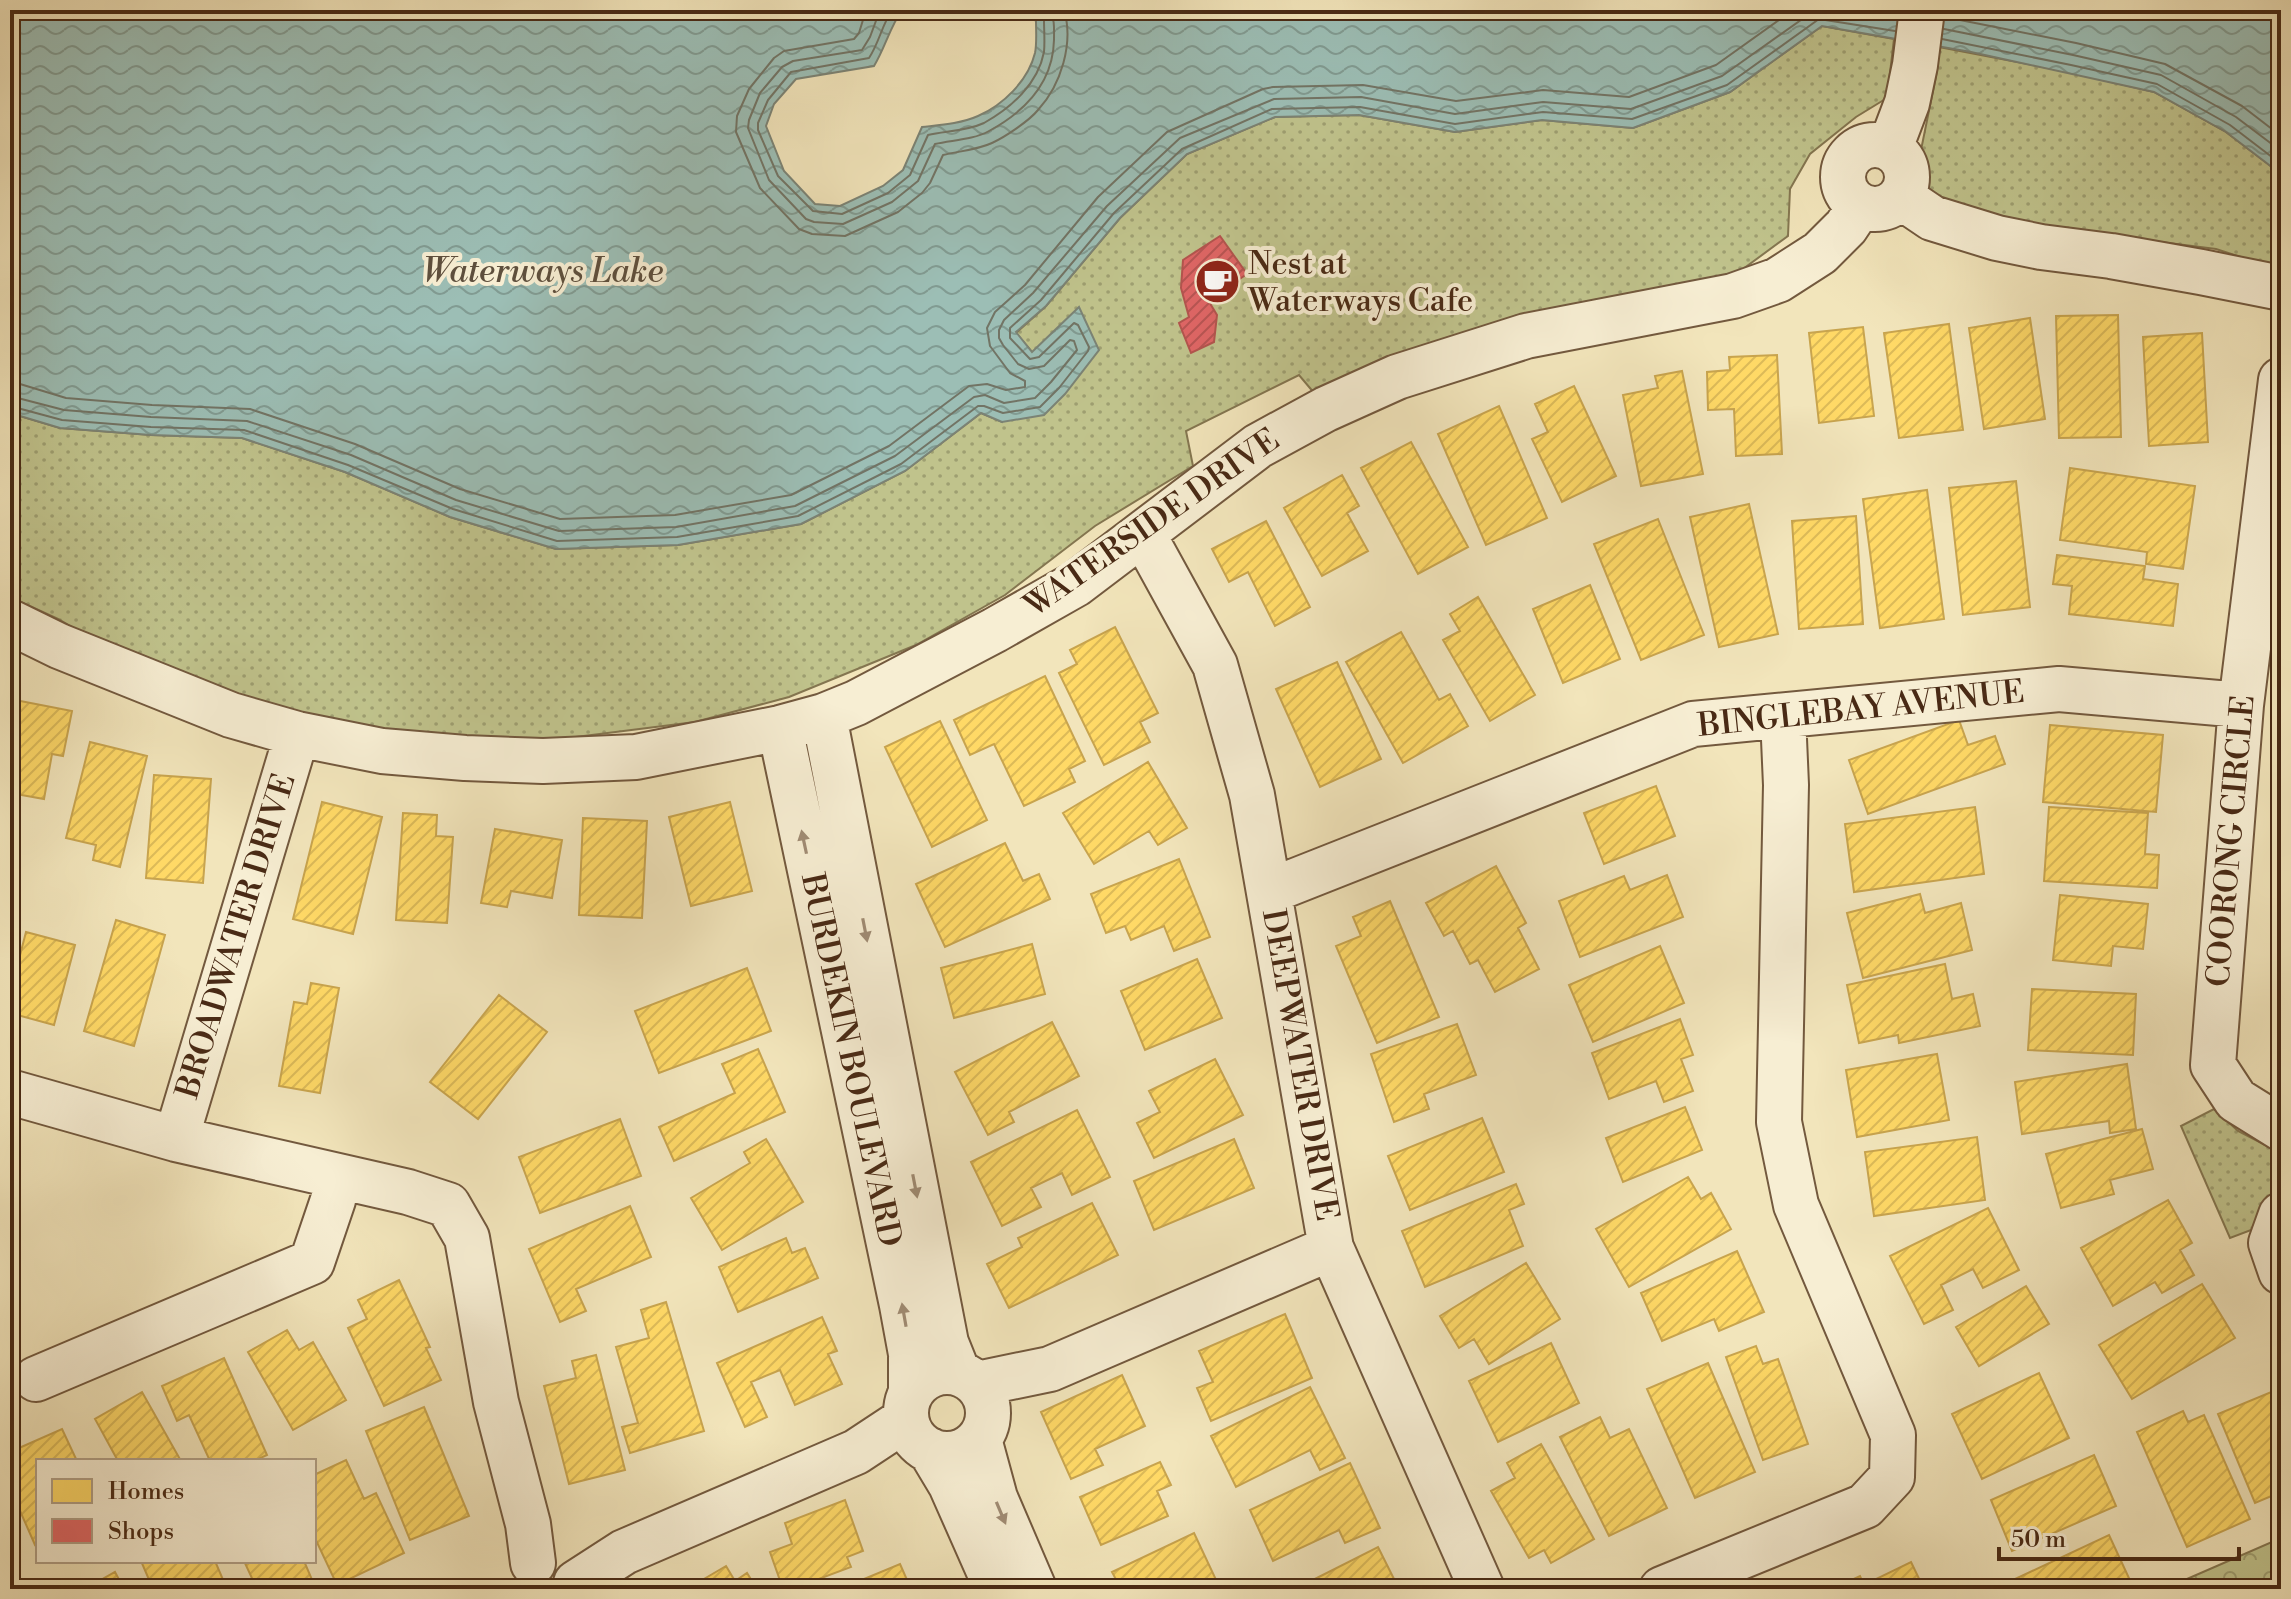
<svg xmlns="http://www.w3.org/2000/svg" width="2291" height="1599" font-family="'Libre Bodoni',serif">
<defs>
<pattern id="forest-crowns" width="20" height="18" patternUnits="userSpaceOnUse" patternTransform="scale(2)"><rect width="20" height="18" fill="#c0c38c"/><path d="M2 6a3 3 0 1 1 6 0M12 15a3 3 0 1 1 6 0" fill="none" stroke="#9e9f71"/></pattern>
<pattern id="park-dots" width="8" height="8" patternUnits="userSpaceOnUse" patternTransform="scale(2)"><rect width="8" height="8" fill="#c0c38c"/><path d="M2 2h.1M6 6h.1" fill="none" stroke="#9e9f71" stroke-width="1.8" stroke-linecap="round"/></pattern>
<pattern id="water-waves" width="16" height="10" patternUnits="userSpaceOnUse" patternTransform="scale(2)"><rect width="16" height="10" fill="#9cbeb5"/><path d="M0 5q4-4 8 0t8 0" fill="none" stroke="#819b92"/></pattern>
<pattern id="homes-hatch" width="6" height="6" patternUnits="userSpaceOnUse" patternTransform="scale(2)"><rect width="6" height="6" fill="#ffd966"/><path d="M-1 1l2-2M0 6l6-6M5 7l2-2" fill="none" stroke="#dcba58"/></pattern>
<pattern id="shops-hatch" width="6" height="6" patternUnits="userSpaceOnUse" patternTransform="scale(2)"><rect width="6" height="6" fill="#e06666"/><path d="M-1 1l2-2M0 6l6-6M5 7l2-2" fill="none" stroke="#b85453"/></pattern>
</defs>
<rect width="100%" height="100%" fill="#f2e5bb"/>
<filter id="stains"><feTurbulence type="fractalNoise" baseFrequency=".0025" numOctaves="4"/><feColorMatrix values="0 0 0 0 .2 0 0 0 0 .09 0 0 0 0 .02 0 0 0 .5 -.17"/></filter>
<radialGradient id="worn" r=".72"><stop offset=".6" stop-color="#630" stop-opacity="0"/><stop offset="1" stop-color="#630" stop-opacity=".3"/></radialGradient>
<path fill="url(#forest-crowns)" stroke="#847650" stroke-width="2" d="M2281,1538V1589H2164Z"/>
<path fill="url(#park-dots)" stroke="#847650" stroke-width="2" d="M1822,26L1894,39L1887,98L1856,117L1810,154L1790,189L1788,236L1717,288L1315,394L1299,375L1186,431L1193,466L1095,526L1005,595L916,645L789,697L695,722L536,742L389,734L253,702L149,672L58,619L10,597V413L60,428L151,435L242,438L345,472L450,517L556,549L678,545L801,524L905,471L981,413L1002,422L1032,352L1016,333L1046,306L1120,218L1187,154L1275,117L1359,115L1455,132L1542,120L1633,128L1730,92Z
M1939,47L2069,72L2154,92L2226,132L2281,174V270L2216,249L1962,217L1925,188L1920,155L1937,71Z
M2214,1109L2238,1131L2273,1149L2280,1180L2267,1224L2230,1238L2181,1126Z"/>
<path fill="url(#water-waves)" stroke="#7b8375" stroke-width="2" d="M10,10H902C890,27 885,48 874,66L796,79L774,104L766,126L784,171L815,204L840,206L883,186L903,170L922,127C940,125 960,124 978,116C1003,105 1028,81 1035,53C1037,43 1036,31 1036,21L1019,10H2281V174L2226,132L2154,92L1971,52L1822,26L1730,92L1633,128L1542,120L1455,132L1359,115L1275,117L1187,154L1120,218L1046,306L1016,332L1032,352L1079,307L1099,350L1065,394L1044,415L1002,422L981,413L905,471L801,524L678,545L556,549L450,517L345,472L242,438L151,435L60,428L10,413Z"/>
<path fill="url(#homes-hatch)" stroke="#c8a44e" stroke-width="2" d="M2118,315L2121,437L2059,438L2056,316Z
M2030,318L2045,419L1984,429L1969,328Z
M1949,324L1963,430L1899,438L1884,333Z
M1863,327L1874,416L1819,423L1809,333Z
M2202,333L2208,442L2149,446L2143,337Z
M1777,355L1782,454L1736,456L1734,409L1708,410L1707,372L1730,370L1729,357Z
M1682,371L1703,474L1641,486L1623,395L1658,388L1655,376Z
M1574,386L1616,476L1562,502L1532,439L1548,432L1535,404Z
M1499,406L1547,518L1486,545L1438,434Z
M1411,442L1468,547L1418,574L1361,468Z
M2070,468L2195,486L2183,569L2146,564L2147,552L2060,540Z
M1342,475L1359,506L1347,513L1368,551L1322,576L1284,508Z
M2016,481L2030,607L1963,615L1949,488Z
M1927,490L1944,619L1880,628L1863,499Z
M1749,504L1778,634L1719,647L1690,517Z
M1856,516L1863,624L1799,629L1792,521Z
M1658,519L1704,635L1641,660L1594,544Z
M1266,521L1310,607L1275,626L1248,572L1229,582L1212,549Z
M2057,555L2145,566L2143,579L2178,584L2173,626L2069,614L2072,586L2053,584Z
M1590,585L1620,659L1563,683L1533,609Z
M1478,597L1535,695L1490,721L1443,640L1460,631L1450,614Z
M1115,627L1158,713L1140,722L1150,742L1104,765L1059,673L1077,664L1070,650Z
M1401,632L1439,700L1450,694L1468,726L1403,763L1346,662Z
M1337,662L1381,759L1320,787L1276,689Z
M1045,676L1085,761L1069,769L1075,782L1024,806L994,744L970,755L954,720Z
M10,699L72,711L63,756L52,754L44,799L10,793Z
M1959,720L1968,745L1995,736L2005,764L1868,814L1849,760Z
M940,721L987,820L932,847L885,747Z
M2050,725L2163,735L2156,812L2043,802Z
M90,742L147,756L120,867L93,860L96,845L66,838Z
M1148,762L1187,828L1158,845L1149,831L1094,864L1063,813Z
M154,775L211,779L203,883L146,878Z
M1656,786L1675,836L1604,864L1584,813Z
M322,802L382,817L353,934L293,919Z
M730,802L752,891L691,906L669,817Z
M1975,807L1984,874L1854,892L1845,824Z
M2049,807L2148,813L2145,854L2159,855L2157,888L2044,881Z
M403,813L437,815L436,836L453,837L447,923L396,920Z
M583,818L647,821L642,918L579,915Z
M495,829L562,840L552,898L511,891L507,907L481,903Z
M1005,843L1023,881L1039,874L1050,899L945,947L916,884Z
M1179,859L1210,937L1174,951L1164,926L1131,940L1125,926L1106,933L1091,894Z
M1496,866L1526,923L1518,928L1539,969L1495,992L1478,960L1470,964L1453,931L1444,936L1426,903Z
M1667,875L1683,917L1580,957L1559,901L1624,876L1630,890Z
M1920,894L1925,913L1961,903L1972,950L1863,978L1847,913Z
M2060,895L2148,904L2143,949L2113,946L2111,966L2053,960Z
M1390,901L1439,1017L1377,1043L1336,946L1361,936L1353,917Z
M116,920L165,935L134,1046L84,1031Z
M26,932L75,945L54,1025L10,1013V994Z
M1032,944L1045,994L954,1018L941,968Z
M1660,946L1684,1003L1593,1042L1569,985Z
M1197,959L1222,1018L1145,1050L1121,991Z
M1945,964L1952,999L1973,994L1980,1026L1899,1043L1898,1035L1859,1043L1847,985Z
M747,968L771,1031L659,1073L635,1011Z
M311,983L339,988L320,1093L279,1086L294,1002L307,1004Z
M2032,989L2136,994L2133,1055L2028,1050Z
M499,995L547,1032L478,1119L430,1082Z
M1680,1019L1693,1055L1681,1059L1693,1091L1664,1102L1656,1081L1609,1099L1592,1053Z
M1052,1022L1079,1076L1009,1112L1014,1122L988,1135L955,1072Z
M1457,1024L1476,1075L1424,1094L1429,1109L1394,1122L1371,1054Z
M758,1049L785,1112L674,1161L659,1127L735,1093L722,1064Z
M1937,1054L1949,1120L1857,1137L1846,1070Z
M1215,1059L1243,1115L1154,1158L1137,1123L1160,1112L1149,1091Z
M2127,1064L2136,1129L2110,1133L2109,1121L2022,1134L2015,1082Z
M1685,1107L1702,1150L1623,1182L1606,1138Z
M1077,1110L1110,1177L1072,1195L1062,1173L1031,1188L1041,1207L1002,1226L971,1162Z
M1482,1118L1504,1172L1410,1210L1388,1156Z
M620,1119L641,1176L540,1213L519,1157Z
M2142,1129L2153,1169L2110,1180L2114,1194L2061,1208L2046,1154Z
M1977,1137L1985,1200L1874,1216L1865,1152Z
M766,1139L803,1202L722,1250L691,1198L750,1163L744,1152Z
M1234,1139L1254,1188L1154,1230L1134,1181Z
M1688,1177L1701,1199L1711,1193L1731,1229L1629,1287L1596,1229Z
M1516,1184L1524,1204L1509,1210L1523,1246L1425,1287L1402,1231Z
M2168,1200L2192,1243L2180,1250L2194,1275L2162,1293L2155,1282L2113,1306L2081,1248Z
M1092,1203L1118,1255L1009,1308L987,1264L1022,1247L1018,1238Z
M630,1206L651,1257L576,1289L586,1311L560,1322L529,1249Z
M1988,1208L2019,1270L1983,1288L1973,1269L1941,1285L1953,1310L1924,1324L1890,1256Z
M786,1238L792,1253L805,1248L818,1278L738,1312L719,1267Z
M1737,1251L1764,1312L1719,1331L1714,1319L1662,1341L1641,1293Z
M1526,1263L1560,1319L1489,1364L1474,1339L1459,1348L1440,1316Z
M399,1280L430,1347L426,1348L441,1380L384,1406L348,1328L367,1319L358,1300Z
M2202,1284L2235,1338L2132,1399L2099,1345Z
M2026,1286L2049,1324L1979,1366L1956,1327Z
M666,1302L704,1431L630,1453L622,1427L638,1423L616,1347L649,1338L641,1310Z
M1285,1314L1312,1378L1211,1421L1197,1388L1213,1382L1199,1351Z
M822,1317L837,1351L828,1354L842,1384L795,1405L780,1370L751,1382L767,1417L745,1427L717,1363Z
M287,1330L299,1350L313,1342L346,1400L293,1430L248,1352Z
M1551,1343L1579,1403L1498,1442L1469,1381Z
M1756,1346L1763,1364L1778,1359L1808,1444L1763,1460L1726,1357Z
M596,1355L625,1470L569,1484L544,1386L576,1378L572,1361Z
M224,1358L267,1455L254,1461H210L189,1415L177,1421L162,1386Z
M1708,1363L1755,1472L1695,1498L1647,1389Z
M2039,1373L2069,1438L1982,1479L1952,1414Z
M1122,1375L1145,1426L1095,1449L1103,1465L1071,1479L1041,1412Z
M1310,1387L1345,1458L1320,1470L1310,1450L1236,1487L1211,1436Z
M2281,1388V1492L2255,1503L2218,1414Z
M142,1392L181,1461H118L95,1419Z
M424,1407L469,1516L410,1540L366,1431Z
M2183,1411L2188,1422L2204,1415L2250,1519L2187,1547L2137,1432Z
M1600,1417L1610,1438L1629,1429L1667,1508L1609,1536L1560,1437Z
M62,1429L77,1461H38V1543L35,1545L10,1488V1452Z
M1541,1444L1594,1539L1551,1563L1544,1550L1529,1558L1491,1491L1515,1478L1507,1463Z
M2094,1455L2116,1506L2012,1551L1991,1500Z
M346,1460L364,1499L376,1493L404,1553L337,1585L314,1536V1475Z
M1160,1462L1171,1485L1157,1491L1168,1516L1101,1545L1080,1497Z
M1350,1463L1380,1528L1345,1543L1339,1530L1273,1561L1250,1510Z
M845,1500L863,1551L847,1557L851,1567L792,1589H783L770,1552L792,1544L785,1523Z
M1194,1533L1218,1584L1207,1589H1121L1112,1572Z
M2109,1535L2134,1589H1999L1998,1587Z
M1378,1547L1399,1589H1295Z
M141,1561H215L227,1589H153Z
M244,1561H304L316,1589H257Z
M1911,1562L1924,1589H1832L1860,1576L1864,1585Z
M900,1564L911,1589H840Z
M726,1566L735,1581L747,1573L757,1589H687Z
M115,1572L124,1589H85Z"/>
<path fill="url(#shops-hatch)" stroke="#b3544e" stroke-width="2" d="M1220,236L1247,274L1208,300L1217,315L1214,342L1191,353L1179,323L1189,317L1181,288L1183,260Z"/>
<g fill="none" stroke-linecap="round" stroke-linejoin="round">
<path stroke="#727465" stroke-width="2" d="M866,10L859,33L854,39L784,51L774,58L749,89L737,116L736,132L760,188L799,229L812,234L845,236L898,212L922,193L930,183L943,155C959,151 977,150 992,143C1005,137 1029,121 1038,110C1061,85 1074,43 1064,10
M880,10L870,37L862,50L793,61L782,67L760,93L749,120L748,128L769,180L806,219L814,222L843,224L892,202L918,181L935,144C952,140 973,140 989,131C1024,112 1053,83 1054,40C1054,29 1055,20 1050,10
M892,10C882,25 879,43 869,58L791,72L768,100L758,123V130L778,176L813,211L842,214L888,193L910,175L928,135C946,131 967,131 984,123C1011,108 1038,84 1044,52C1045,42 1044,30 1044,20L1033,10
M1945,17L2076,43L2165,64L2242,106L2281,136
M1944,29L2073,55L2161,75L2236,117L2281,151
M1942,39L2071,65L2157,84L2230,125L2281,164
M10,384H20L66,398L152,405L250,409L355,444L460,489L560,519L675,515L791,495L889,446L969,386L987,384L1006,390L1025,387V381L1010,373L990,346L987,328L995,312L1025,285L1098,197L1167,132L1263,89L1273,87L1363,85L1456,101L1543,90L1629,97L1716,65L1793,10
M10,396L64,410L151,417L247,421L351,455L456,500L559,531L676,527L795,506L895,456L974,397L985,395L1004,403L1035,398L1051,382L1077,350L1074,341L1070,340L1044,366L1029,369L1018,364L1003,345L999,338V330L1004,320L1033,293L1107,206L1180,138L1274,99L1361,97L1455,114L1543,102L1631,109L1722,76L1815,10
M10,406L62,420L151,427L244,430L348,465L453,509L557,541L677,537L798,516L901,464L978,406H984L1003,413L1040,407L1059,388L1088,351L1089,347L1078,325L1074,323L1039,357L1030,359L1010,338V328L1041,300L1114,213L1182,149L1272,109L1360,107L1455,124L1543,112L1632,119L1727,85L1819,19L1895,31"/>
<defs>
<path id="minor" d="M1843 177a32 32 0 1 1 64 0a32 32 0 1 1-64 0Z
M1890,148L1907,103L1915,65L1922,10
M1901,197L1932,218L1997,238L2041,247L2111,256L2201,272L2281,288
M2281,380L2241,705L2213,1065L2236,1100L2281,1128
M1143,534L1215,665L1252,795L1331,1248L1482,1589
M10,622L59,646L231,715L297,734L382,751L465,758L543,761L636,757L780,728L824,716L856,703L995,630L1076,584L1258,446L1326,409L1397,377L1526,336L1733,296L1778,280L1820,253L1846,227L1860,206
M824,716L946,1343L958,1373
M780,728L902,1305L911,1354V1393
M1270,891L1693,724L2059,689L2241,705
M10,1092L176,1139L408,1192L448,1205L467,1238L496,1402L528,1524L533,1563
M176,1139L297,734
M2281,1215L2271,1243L2281,1272
M906 1413a41 41 0 1 1 82 0a41 41 0 1 1-82 0Z
M36,1379L312,1262L333,1200L338,1176
M977,1384L1050,1369L1331,1248
M979,1439L995,1498L1034,1589
M930,1450L951,1485L997,1589
M576,1583L624,1552L856,1452L906,1419
M1662,1589L1865,1506L1892,1477L1893,1435L1796,1205L1779,1122L1786,785L1783,716"/>
</defs>
<use href="#minor" stroke="#73593e" stroke-width="48"/>
<use href="#minor" stroke="#f7eed3" stroke-width="44"/>
</g>
<defs><path id="oneway-solid" d="M-6-.8H1V-3.2L6.5 0L1 3.2V.8H-6Z" transform="scale(2)"/></defs>
<g fill="#a08c74">
<use href="#oneway-solid" transform="translate(804 842) rotate(-102)"/>
<use href="#oneway-solid" transform="translate(865 930) rotate(79)"/>
<use href="#oneway-solid" transform="translate(915 1186) rotate(79)"/>
<use href="#oneway-solid" transform="translate(904 1315) rotate(-100)"/>
<use href="#oneway-solid" transform="translate(1001 1513) rotate(67)"/>
</g>
<defs>
<symbol id="cafe-disc" viewBox="-11 -11 22 22"><circle r="9.5" fill="#8f2418" stroke="#f7eed3"/><path d="M-5.5-4.5H6V0H3Q3 3.5 0 3.5H-2.5Q-5.5 3.5-5.5 0ZM3-3.2v2h1.7v-2ZM-6 4.5H4V6H-6Z" fill="#fff"/></symbol>
</defs>
<g fill-rule="evenodd">
<use href="#cafe-disc" x="1192" y="256" width="51" height="51"/>
</g>
<g text-anchor="middle" dominant-baseline="central" stroke-width="8" stroke-linejoin="round" paint-order="stroke">
<g font-size="32" fill="#492a15" stroke="#f7eed3" text-anchor="start">
<text x="1248" y="264">Nest at<tspan x="1248" dy="37">Waterways Cafe</tspan></text>
</g>
<g font-size="32" fill="#492a15" stroke="#f7eed3">
<text transform="translate(1152 523) rotate(-35)">WATERSIDE DRIVE</text>
<text transform="translate(1861 709) rotate(-6)">BINGLEBAY AVENUE</text>
<text transform="translate(2231 841) rotate(-85)">COORONG CIRCLE</text>
<text transform="translate(236 936) rotate(-73)">BROADWATER DRIVE</text>
<text transform="translate(851 1060) rotate(78)">BURDEKIN BOULEVARD</text>
<text transform="translate(1300 1065) rotate(80)">DEEPWATER DRIVE</text>
</g>
<g font-size="34" font-style="italic" fill="#5e4f3d" stroke="#f7eed3">
<text x="543" y="272">Waterways Lake</text>
</g>
</g>
<rect width="2291" height="1599" fill="none" stroke="#f2e5bb" stroke-width="40"/>
<rect x="12" y="12" width="2267" height="1575" fill="none" stroke="#492a15" stroke-width="4"/>
<rect x="20" y="20" width="2251" height="1559" fill="none" stroke="#492a15" stroke-width="2"/>
<rect x="36" y="1459" width="280" height="104" fill="#f7eed3" stroke="#b1a087" stroke-width="2"/>
<rect x="52" y="1479" width="40" height="24" fill="#ffd966" stroke="#b1a087" stroke-width="2"/>
<text x="108" y="1499" font-size="24" fill="#492a15">Homes</text>
<rect x="52" y="1519" width="40" height="24" fill="#e06666" stroke="#b1a087" stroke-width="2"/>
<text x="108" y="1539" font-size="24" fill="#492a15">Shops</text>
<path d="M1999 1547v12h240v-12" fill="none" stroke="#492a15" stroke-width="4"/>
<text x="2011" y="1547" font-size="24" fill="#492a15" stroke="#f7eed3" stroke-width="6" paint-order="stroke">50 m</text>
<rect width="100%" height="100%" filter="url(#stains)"/>
<rect width="100%" height="100%" fill="url(#worn)"/>
</svg>
